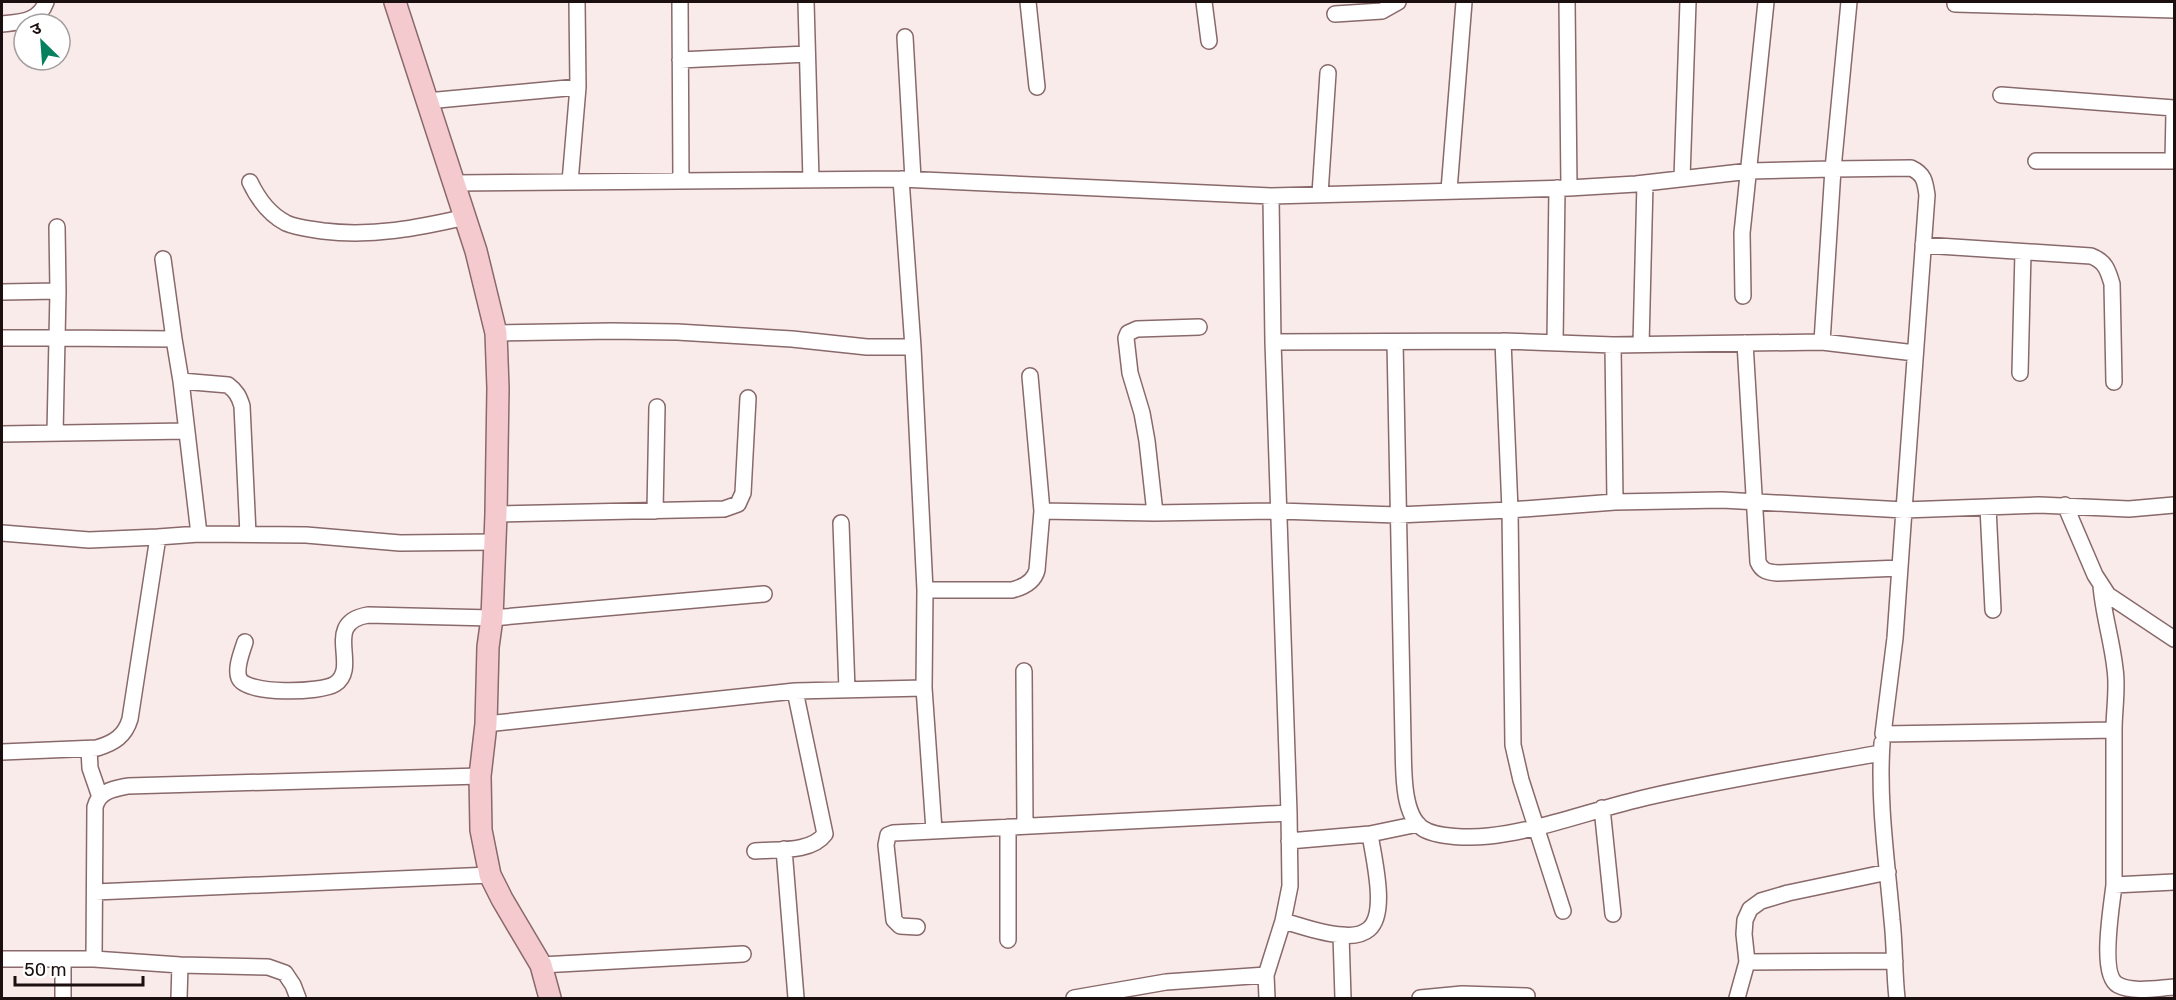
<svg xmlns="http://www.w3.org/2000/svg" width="2176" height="1000" font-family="Rubik,'Noto Sans Devanagari',sans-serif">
<rect width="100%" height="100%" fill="#faebeb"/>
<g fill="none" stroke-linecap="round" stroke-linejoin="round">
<defs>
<path id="street" d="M577,2L578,87
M680,2L681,181
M806,2L811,180
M1028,2L1037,87
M1204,2L1209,41
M1567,2L1569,188
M1955,4L2174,10
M1335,14L1382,11L1398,2
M2,24C20,22 39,22 46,2
M905,37L913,179
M680,60L807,54
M2001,95L2174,108
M427,101L578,87L570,182
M2174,113L2173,161H2174
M2036,161H2173
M1682,178L1688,2
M250,182C258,199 269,214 286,223C297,228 311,229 323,231C372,237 418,228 466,217
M455,183L901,179
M1449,190L1464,2
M1320,194L1328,73
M57,227L58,291
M1923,245L2091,256C2105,261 2108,270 2112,284L2114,382
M163,259L174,339
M2,292L58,291L57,338L174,339L181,381L228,385C236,391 239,396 242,406L248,534
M1743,296L1742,233L1766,2
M496,333L612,331L677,332L792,339L867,347H913
M2,338H57L55,433
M1503,341L1510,510L1513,745L1521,780L1563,911
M1273,342L1503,341L1613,345L1822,342L1915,353
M1395,342L1403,741C1404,765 1401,813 1422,828C1436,838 1472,838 1489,836C1543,830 1595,809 1648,797C1725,779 1804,767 1881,753
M1822,342L1833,169L1911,168C1924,174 1925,181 1927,195L1904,510L2039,505L2129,509L2174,505
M1555,343L1557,188
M1745,343L1758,562C1762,571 1767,572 1777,573L1900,568
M1613,345L1615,502
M1641,345L1645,183
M2020,373L2023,252
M1030,376L1042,511
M181,381L199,534
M2,434L187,431
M2065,505L2095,575L2108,595L2174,639
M1988,507L1993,610
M655,511L657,407
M1155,513L1147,441L1142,413L1130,373L1126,338L1128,333L1137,329L1199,327
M496,514L724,509L738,504L743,493L748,398
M841,523L847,690
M2,533L89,540L158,537
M2101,585C2103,614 2112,640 2115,669C2118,688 2114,710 2114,730
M925,590H1012C1024,587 1034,582 1037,570L1042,511L1155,513L1279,511L1397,515L1510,510L1615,502L1722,500L1904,510L1895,638L1883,734L2114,730V885L2174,882
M245,642C242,652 235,668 239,678C246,695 321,693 335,684C361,667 321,623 368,615L492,618L764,594
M1024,671L1025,826
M486,724L795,691L924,688
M1882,743C1878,802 1887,862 1892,920C1895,946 1894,972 1897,998
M89,749L90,768L100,797
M2,752L97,748C114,743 125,736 130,719L158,537L199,534L306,535L400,543L495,542
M1602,808L1613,914
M934,830L924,688L925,590L913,347L901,179L1271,196L1569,188L1636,184L1750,171L1833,169L1849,2
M1289,841L1370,834L1418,824
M784,849L796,998
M755,851C777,849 811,853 825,834L795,691
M2114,885C2112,905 2099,975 2118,985C2133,993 2158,988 2174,987
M95,892L490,875
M1283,921C1302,926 1322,934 1342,935C1351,936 1362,935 1369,929C1388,913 1373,856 1370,834
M917,927L900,926L894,920L886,845L888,835L893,833L1289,813L1273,342L1271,196
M1341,935L1343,998
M1008,940V827
M2,959H94L180,965L268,967L285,973L293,985L298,998
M94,959L95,807C99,791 113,789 128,786L480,776
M1747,962L1895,961
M541,965L743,954
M63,998V959
M179,998L180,965
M1074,998L1166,982L1266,975
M1267,998L1266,975L1283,921L1290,886L1289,813
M1420,998L1462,994L1527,996
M1737,998L1747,962L1744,934L1745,920L1750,909L1761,901L1788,893L1888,872"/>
<path id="secondary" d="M395,2L476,251L496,333L498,388L496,514L492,618L488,647L486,724L480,776L481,830L490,875L502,899L541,965L550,998"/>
</defs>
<use href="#street" stroke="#89696a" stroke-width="18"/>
<use href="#secondary" stroke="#89696a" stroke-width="24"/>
<use href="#street" stroke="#fff" stroke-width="15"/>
<use href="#secondary" stroke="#f5cacf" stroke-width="21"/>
</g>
<rect width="2176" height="1000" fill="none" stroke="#1b0f10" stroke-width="6"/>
<g transform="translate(42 42) rotate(335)"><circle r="28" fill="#ffffff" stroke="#a49f9f" stroke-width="1.5"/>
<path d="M0-4.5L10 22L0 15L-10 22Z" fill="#06805e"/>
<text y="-9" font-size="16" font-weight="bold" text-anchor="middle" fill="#1b0f10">उ</text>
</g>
<path d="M15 976v9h128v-9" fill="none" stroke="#1b0f10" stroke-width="3"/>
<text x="24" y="976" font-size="18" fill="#1b0f10" stroke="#ffffff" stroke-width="4.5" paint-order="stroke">50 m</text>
</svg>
